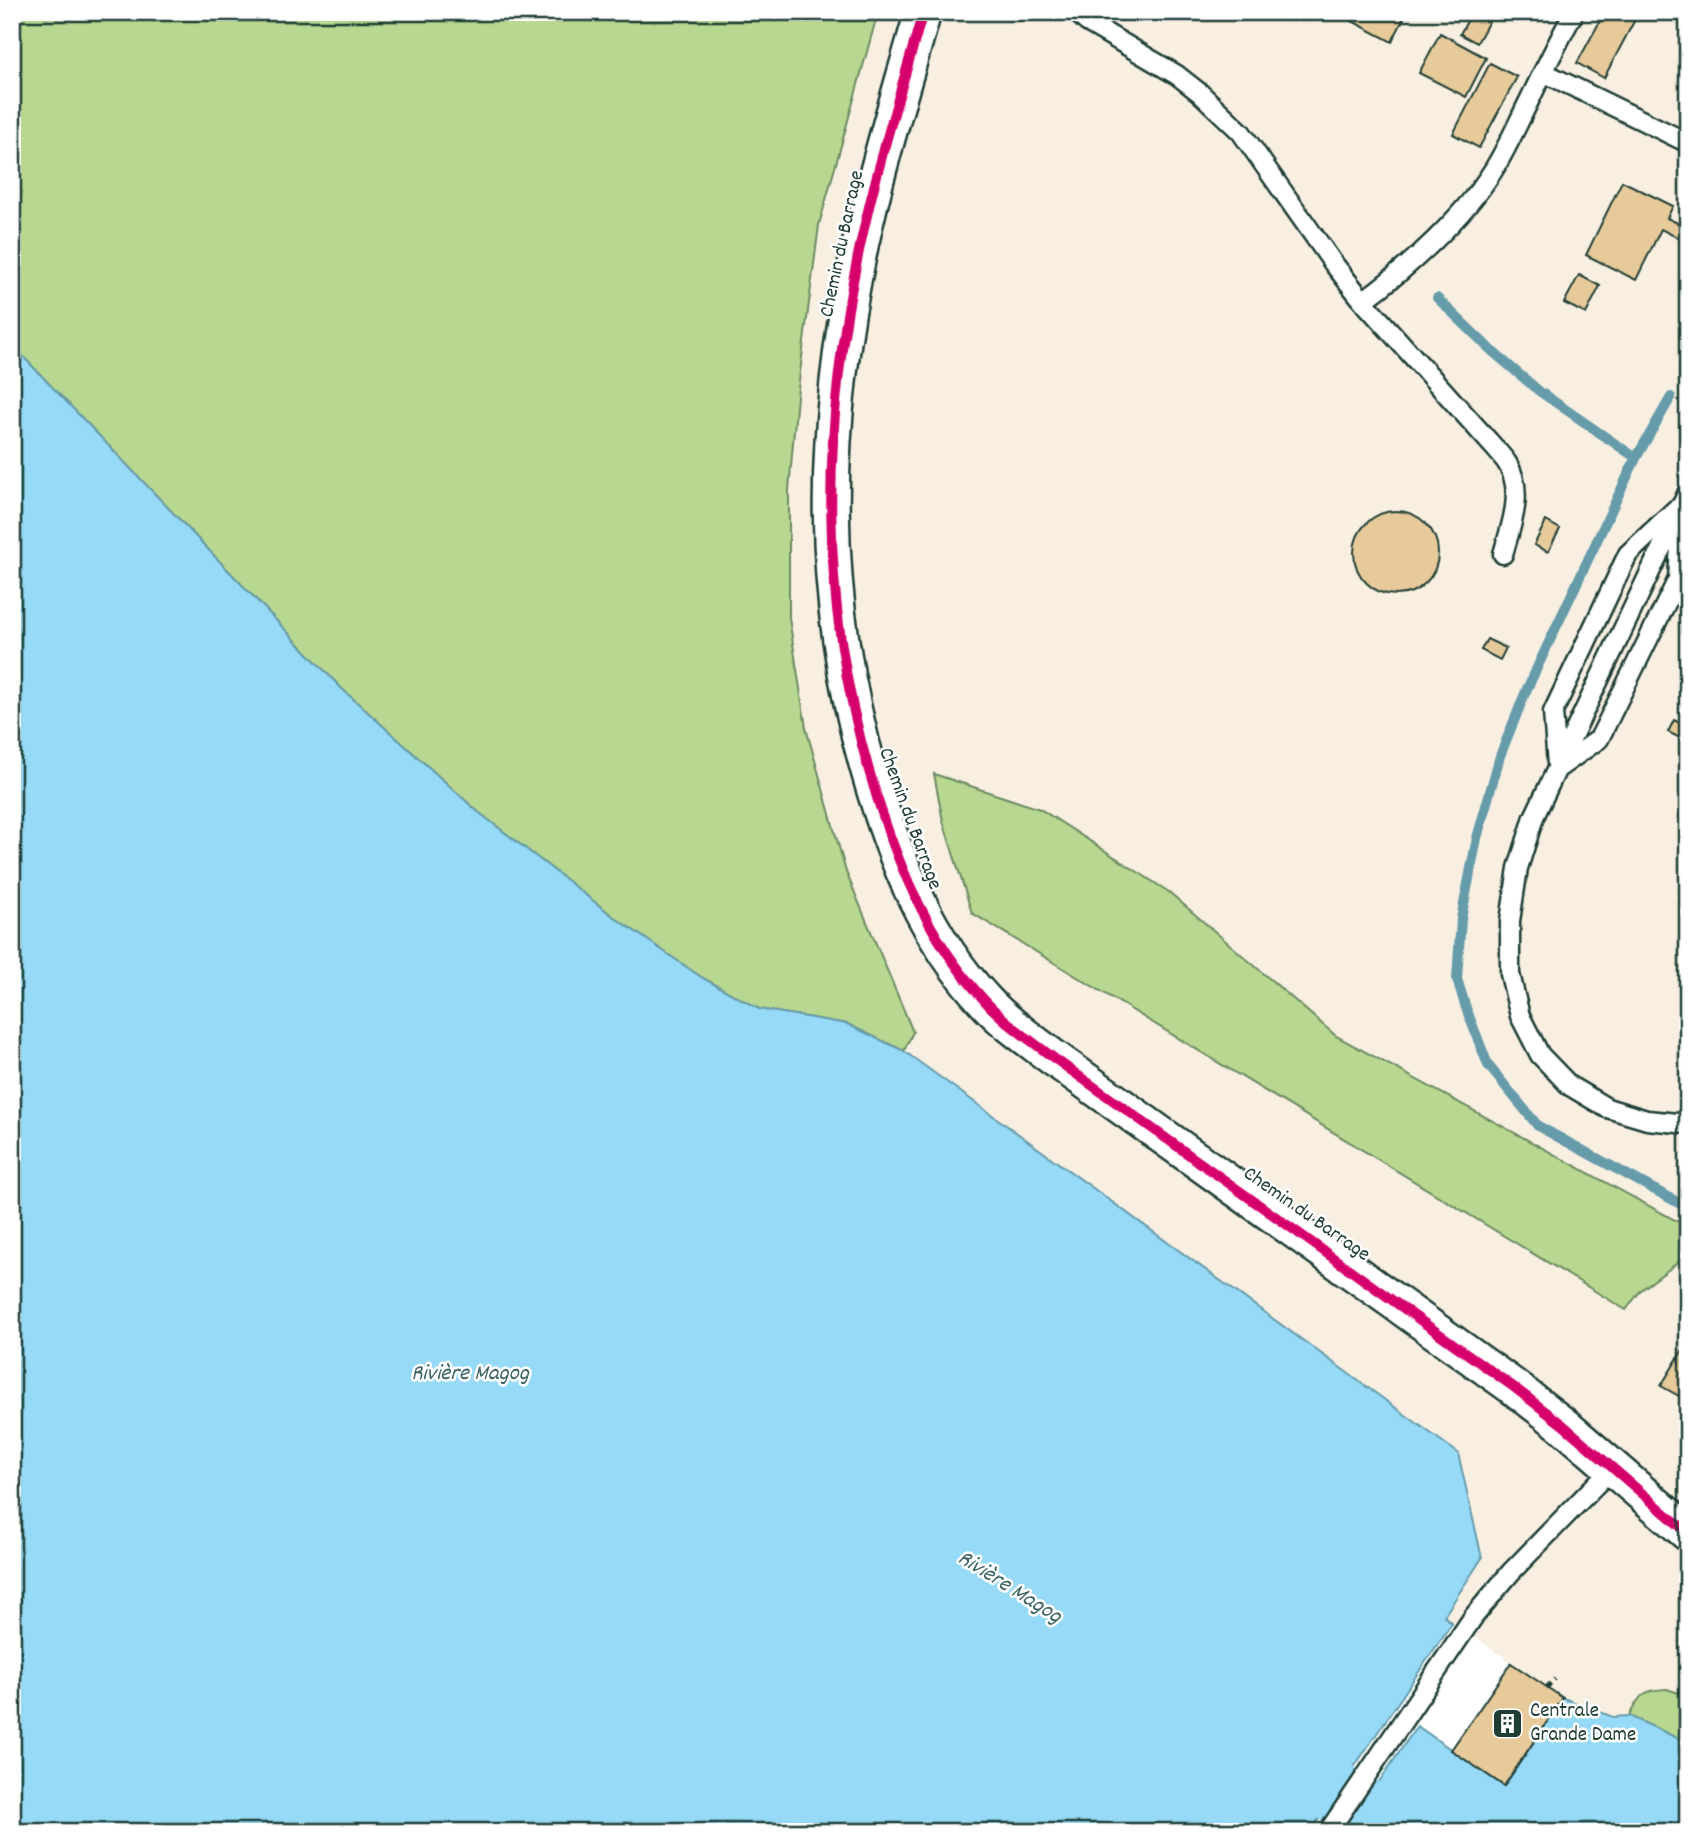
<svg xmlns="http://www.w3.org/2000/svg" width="1700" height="1844" font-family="Dekko,sans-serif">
<rect width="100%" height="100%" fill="#fff"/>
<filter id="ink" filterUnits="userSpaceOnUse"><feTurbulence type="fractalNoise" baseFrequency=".0143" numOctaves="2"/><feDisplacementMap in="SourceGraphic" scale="14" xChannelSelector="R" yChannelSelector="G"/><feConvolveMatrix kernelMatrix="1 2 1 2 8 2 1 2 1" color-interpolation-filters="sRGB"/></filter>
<g filter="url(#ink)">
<path fill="#f8efe1" d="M878,12H1688V1696L1683,1694L1640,1696L1629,1716L1613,1717L1563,1698L1444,1616L1482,1558L1458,1453L904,1051L913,1031L846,872L806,728L789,618V490L797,396L819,225Z"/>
<path fill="#b8d891" stroke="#6c8a62" stroke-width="2" d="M12,12H878L819,225L797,396L789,490V618L806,728L846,872L913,1032L904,1051L847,1024L759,1009L701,977L614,917L477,811L340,687L12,345Z
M934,774L1040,809L1169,892L1336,1036L1688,1227V1255L1641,1290L1626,1310L972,913L943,821Z
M1667,1689L1688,1696V1743L1629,1716C1640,1695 1642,1690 1667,1689Z"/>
<path fill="#96daf8" stroke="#669baa" stroke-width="2" d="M12,345L340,687L477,811L614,917L701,977L759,1009L847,1024L904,1051L1458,1453L1482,1558L1444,1616L1452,1623L1310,1832H12Z
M1563,1698L1613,1717L1629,1716L1688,1743V1832H1345L1417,1726L1504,1786Z"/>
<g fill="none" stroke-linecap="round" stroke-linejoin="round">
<path stroke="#669baa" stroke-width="10" d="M1437,298L1492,351L1539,391L1636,458L1526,691L1500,756L1477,838L1461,919L1457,979L1466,1008L1488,1065L1538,1126L1688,1208
M1636,458L1671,397"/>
<path stroke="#96daf8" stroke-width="63" d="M1264,1748L1400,1832"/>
</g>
<path fill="#e7ca9a" stroke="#1f3d34" stroke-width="2" d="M1335,12H1407L1392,42Z
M1472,12H1494L1477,43L1460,34Z
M1605,12H1639L1604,78L1577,63Z
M1440,33L1486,58L1466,97L1419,73Z
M1490,63L1517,77L1479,148L1453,134Z
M1622,181L1673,206L1667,218L1688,228V243L1661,229L1636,280L1586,255Z
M1579,275L1600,286L1586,314L1564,303Z
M1354 553a42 42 0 1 1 84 0a42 42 0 1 1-84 0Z
M1546,521L1560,529L1548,552L1534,545Z
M1487,639L1506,648L1500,660L1481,650Z
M1674,720L1688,727V742L1668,732Z
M1688,1341V1401L1661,1386Z
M1511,1663L1563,1698L1504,1786L1451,1750Z"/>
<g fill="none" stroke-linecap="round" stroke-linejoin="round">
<defs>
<path id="lane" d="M1076,12L1087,22L1177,75L1200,93L1241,132L1333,263L1363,301L1493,446C1498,452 1503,457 1507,463C1525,491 1511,526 1503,554
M1543,72L1688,143
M1363,301C1408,268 1464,217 1494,169C1507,148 1517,125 1528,103C1543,72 1558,42 1574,12
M1688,492L1534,817L1518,868L1510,921V974L1520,1016L1540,1055L1570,1086L1607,1108L1647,1120L1688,1124
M1557,765L1553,712L1628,554L1676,509
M1560,767L1599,739L1678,579L1682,512
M1328,1832L1474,1616L1511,1572L1612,1468"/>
<path id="street" d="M923,12C901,90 877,167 860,246C822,425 818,597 870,774C894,857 926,938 986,1002C1005,1023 1029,1039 1051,1056L1515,1388L1563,1425L1688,1533"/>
</defs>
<use href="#lane" stroke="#1f3d34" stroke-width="23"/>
<use href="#street" stroke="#1f3d34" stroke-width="40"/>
<path stroke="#1f3d34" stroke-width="4.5" stroke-dasharray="5 5" stroke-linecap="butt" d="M1547,1687L1555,1679"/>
<use href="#lane" stroke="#fff" stroke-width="18"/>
<use href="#street" stroke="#fff" stroke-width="35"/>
<defs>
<path id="cycleway" d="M923,12C901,90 877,167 860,246C822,425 818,597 870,774C894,857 926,938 986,1002C1005,1023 1029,1039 1051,1056L1515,1388L1563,1425L1688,1533"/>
</defs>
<use href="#cycleway" stroke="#fff" stroke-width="15"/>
<use href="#cycleway" stroke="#d6006c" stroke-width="10"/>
</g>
</g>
<defs>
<symbol id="building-square" viewBox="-11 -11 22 22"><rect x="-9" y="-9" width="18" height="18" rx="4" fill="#1f3d34" stroke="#fff"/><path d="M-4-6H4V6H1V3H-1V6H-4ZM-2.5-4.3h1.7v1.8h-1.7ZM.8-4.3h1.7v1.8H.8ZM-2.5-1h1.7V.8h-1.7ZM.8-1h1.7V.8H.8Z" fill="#fff"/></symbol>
</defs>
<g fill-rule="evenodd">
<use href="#building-square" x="1490" y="1706" width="35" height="35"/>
</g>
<g text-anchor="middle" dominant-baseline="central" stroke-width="5" stroke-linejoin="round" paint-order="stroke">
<g font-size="21" fill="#1f3d34" stroke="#fff">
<text transform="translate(843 244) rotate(-78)">Chemin du Barrage</text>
<text transform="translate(909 819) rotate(70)">Chemin du Barrage</text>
<text transform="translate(1306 1215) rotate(35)">Chemin du Barrage</text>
</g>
<g font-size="21" fill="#1f3d34" stroke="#fff" text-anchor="start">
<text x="1530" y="1712">Centrale<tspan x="1530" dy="24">Grande Dame</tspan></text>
</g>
<g font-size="23" font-style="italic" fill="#3d6465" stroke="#fff">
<text x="470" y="1374">Rivière Magog</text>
<text transform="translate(1009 1588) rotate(32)">Rivière Magog</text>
</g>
</g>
<rect width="1700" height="1844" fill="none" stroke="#fff" stroke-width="42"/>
<rect x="21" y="21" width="1658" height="1802" fill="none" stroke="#1f3d34" stroke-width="2.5" filter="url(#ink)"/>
</svg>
